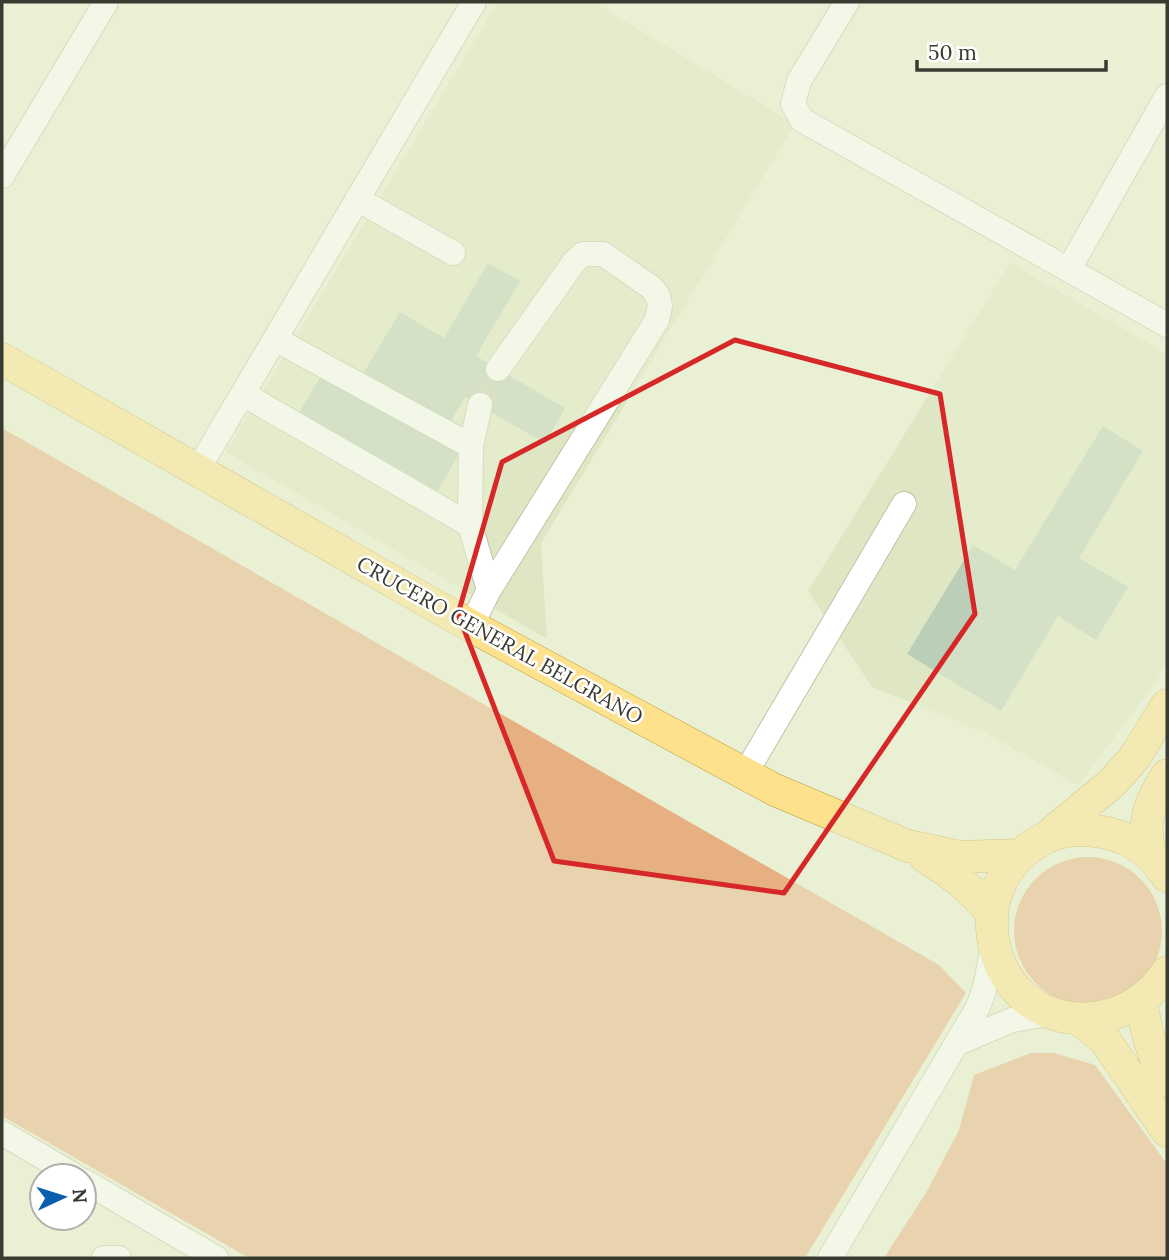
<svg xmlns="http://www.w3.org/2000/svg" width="1169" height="1260" font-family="Lora,serif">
<rect width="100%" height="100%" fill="#eaf0d4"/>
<path fill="#dfe6c3" d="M498,2H593L795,124L541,543L547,639L226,452Z
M1010,263L1167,354V662L1153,687L1078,785L984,732L872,687L808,591Z"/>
<path fill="#e7b082" d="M2,428L939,965L966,993L805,1258H249L2,1116Z
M1014 931a74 74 0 1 1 148 0a74 74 0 1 1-148 0Z
M1031,1053H1054L1095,1065L1167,1164V1258H884L927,1191L959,1130L974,1075Z"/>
<path fill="#baceb8" d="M488,263L520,281L476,356L565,408L545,443L465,397L450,422L364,372L400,312L444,338Z
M323,373L461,450L438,491L299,412Z
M1103,426L1143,451L1079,558L1128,587L1096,640L1058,616L1001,711L907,654L973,545L1015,570Z"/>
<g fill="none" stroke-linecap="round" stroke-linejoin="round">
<path stroke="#c7ccb3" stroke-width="24" stroke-dasharray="24 12" stroke-linecap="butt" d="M480,405L498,369"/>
<defs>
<path id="minor" d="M847,2L799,81L793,104L802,120L1167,325
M2,176L106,2
M357,199L453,253
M1069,269L1167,96
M275,339L471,446L470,525L489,590
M243,394L470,525
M471,446L480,405
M197,471L474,2
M471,626L489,590L657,320L660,306L658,296L652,288L603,254H583L574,262L498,369
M745,774L904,504
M958,1043L1012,1020L1052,1013
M2,1133L75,1176
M84,1181L216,1258
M104,1258H119
M830,1258L968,1024C985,1001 988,973 993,945"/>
<path id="major" d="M2,359L471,626L775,790L908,846L960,857L1020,855
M1049,835L1112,783L1135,757L1167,705
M1151,855C1141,821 1149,804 1167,775
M924,856C951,873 972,888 991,913
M1167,876C1145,843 1117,830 1078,830C1054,830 1028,845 1013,863C981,902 986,963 1024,997C1069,1036 1138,1019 1167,972
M1141,1001C1146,1030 1152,1055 1167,1081
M1079,1019L1105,1040L1167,1131"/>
</defs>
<use href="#minor" stroke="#c0c5aa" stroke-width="26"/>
<use href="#major" stroke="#b99a3b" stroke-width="33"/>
<use href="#minor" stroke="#fff" stroke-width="24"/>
<use href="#major" stroke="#fee18d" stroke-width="32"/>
</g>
<path d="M0 0H1169V1260H0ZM735,340L940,394L975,614L784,893L554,861L458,614L502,462Z" fill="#eaf0d4" fill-opacity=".55" fill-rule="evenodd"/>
<path fill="none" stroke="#d62828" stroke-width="5" stroke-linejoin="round" d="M735,340L940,394L975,614L784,893L554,861L458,614L502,462Z"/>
<g text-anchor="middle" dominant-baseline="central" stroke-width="5" stroke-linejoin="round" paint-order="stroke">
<g font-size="21" fill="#393b30" stroke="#fff">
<text transform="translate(500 640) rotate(29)">CRUCERO GENERAL BELGRANO</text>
</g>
</g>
<rect width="1169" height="1260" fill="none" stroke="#393b30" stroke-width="7"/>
<g transform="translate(63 1197) rotate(86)"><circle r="33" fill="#ffffff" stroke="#b0b1ac" stroke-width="2"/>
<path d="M0-5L12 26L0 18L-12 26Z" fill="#095fad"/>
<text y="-10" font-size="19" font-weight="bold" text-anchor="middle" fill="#393b30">N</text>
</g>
<path d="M917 60v10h189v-10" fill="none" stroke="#393b30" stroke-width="3.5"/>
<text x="928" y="60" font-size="21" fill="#393b30" stroke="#ffffff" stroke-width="5" paint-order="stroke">50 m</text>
</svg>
